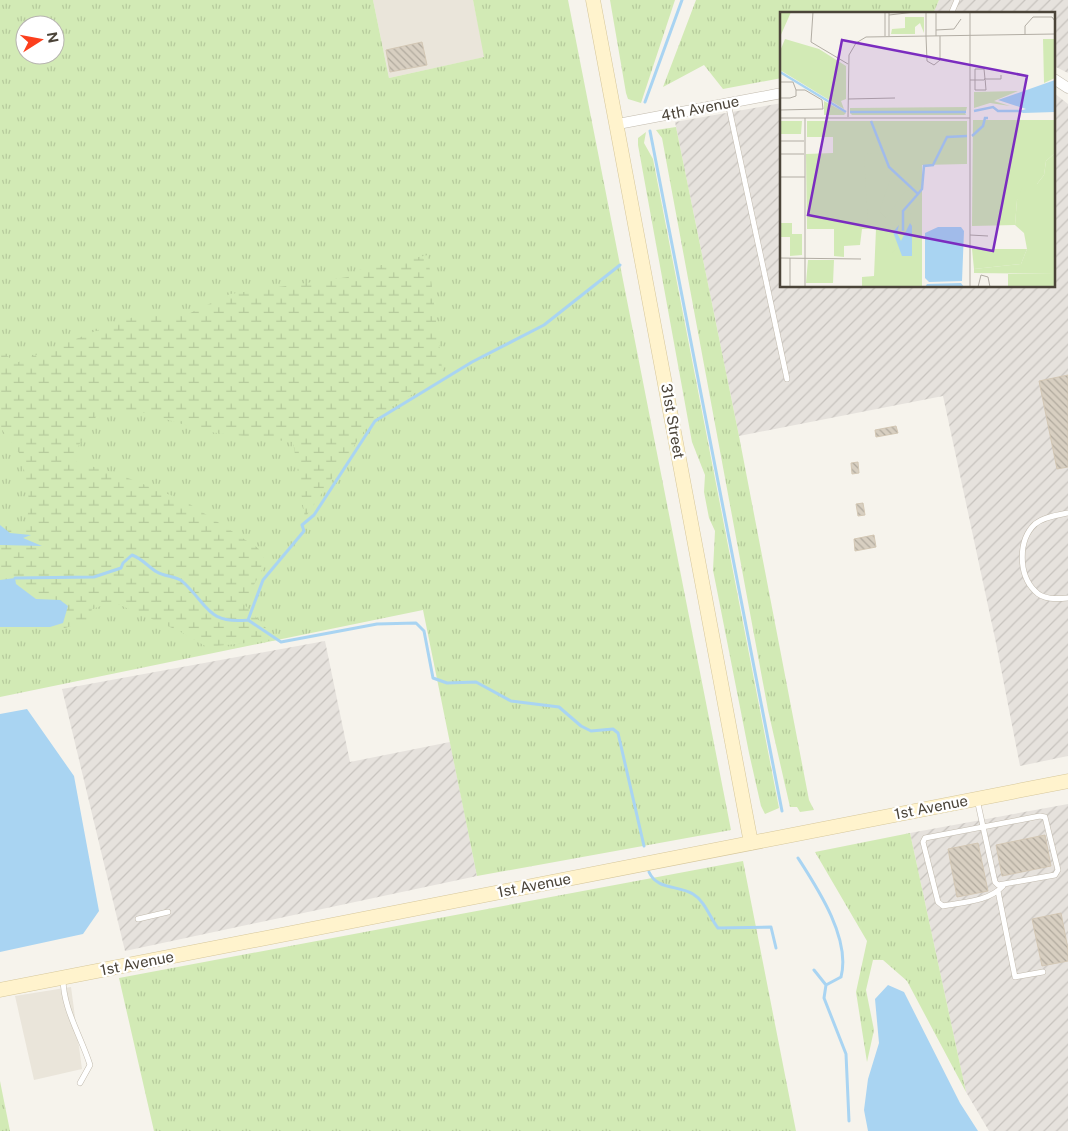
<svg xmlns="http://www.w3.org/2000/svg" width="1068" height="1131" font-family="'Public Sans',sans-serif">
<defs>
<pattern id="industrial-furrows" width="10" height="10" patternUnits="userSpaceOnUse" patternTransform="scale(1.25)"><rect width="10" height="10" fill="#e6e2dd"/><path d="M-1 1l2-2M0 10L10 0M9 11l2-2" fill="none" stroke="#c7c3be"/></pattern>
<pattern id="grass-tufts" width="24" height="20" patternUnits="userSpaceOnUse" patternTransform="scale(1.25)"><rect width="24" height="20" fill="#d2eab5"/><path d="M3 7l-1-3M5 7V3M7 7l1-3M15 17l-1-3M17 17v-4M19 17l1-3" fill="none" stroke="#b6ca9c"/></pattern>
<pattern id="wetland-marsh" width="20" height="14" patternUnits="userSpaceOnUse" patternTransform="scale(1.25)"><rect width="20" height="14" fill="#d2eab5"/><path d="M1 5h8M5 5V1M11 12h8M15 12V8" fill="none" stroke="#b6ca9c"/></pattern>
<pattern id="building-back-hatch" width="6" height="6" patternUnits="userSpaceOnUse" patternTransform="scale(1.25)"><rect width="6" height="6" fill="#d8cfc1"/><path d="M-1 5l2 2M0 0l6 6M5-1l2 2" fill="none" stroke="#b1aa9e"/></pattern>
</defs>
<rect width="100%" height="100%" fill="#f6f3ec"/>
<path fill="#eae5da" d="M373,0H473L485,57L389,78Z
M71,987L82,1069L34,1080L15,996Z"/>
<path fill="url(#industrial-furrows)" d="M939,0H1068V73L1054,66V14H933Z
M1054,93L1068,104V756L1020,766L996,643L943,396L739,436L675,122L782,103V286H1054Z
M325,641L350,762L450,742L477,876L125,951L62,689Z
M1068,804V1131H989L966,1092L910,833Z"/>
<path fill="url(#grass-tufts)" fill-rule="evenodd" d="M0,0H373L389,78L484,57L473,0H568L731,830L477,876L423,610L0,697ZM25,25H55V55H25Z
M610,0H675L641,103L628,99L626,93Z
M696,0H939L933,14H782V78L723,89L704,65L663,87Z
M676,127L739,436L809,800L814,810L800,812L797,807H790L768,710L662,138L656,130Z
M646,132L644,143L653,159L779,808L765,814L761,806L749,753L713,570L715,531L709,518L704,492L705,475L692,442L638,145V138Z
M910,833L966,1092L907,981L883,960H873L866,990L874,1030L867,1062L856,992L867,941L815,852Z
M743,861L796,1131H154L119,978Z
M0,1081L10,1131H0Z"/>
<path fill="url(#wetland-marsh)" d="M428,255L443,376L373,418L305,518L293,442L209,432L138,411L100,410L70,460L118,474L185,501L258,548L266,562L244,604L277,640L207,647L179,631L113,602L92,609L88,621L58,630L50,627H0V523L27,525L29,500L22,457L0,427V350L16,363L123,320L146,314L184,316L230,294L348,277L359,270Z"/>
<path fill="#a9d4f2" d="M0,525L10,533L31,535L23,538L42,546L0,545Z
M15,578L16,584L36,599L60,600L68,606L63,623L50,627H0V580Z
M27,709L74,776L99,911L83,934L0,952V714Z
M888,985L904,992L960,1103L978,1131H868L864,1110L868,1079L879,1043L875,999Z"/>
<g fill="none" stroke-linecap="round" stroke-linejoin="round">
<path stroke="#a9d4f2" stroke-width="3" d="M645,102L682,0
M650,131L782,811
M620,265L544,325L472,362L375,421L314,515L302,525L304,531L263,580L248,620L281,642L377,624L416,623L424,631L433,678L447,683L476,682L511,701L559,707L581,726L591,731L613,729L618,733L644,846
M15,578L94,577L121,568L123,563L132,555C143,559 148,567 157,572C165,577 177,576 183,582C209,606 207,624 248,620
M798,858C818,889 851,939 841,977L826,985L824,998L846,1054L849,1121
M649,872C657,890 678,885 693,894C705,901 710,918 718,928L771,927L776,948
M814,970L826,985"/>
</g>
<path fill="url(#building-back-hatch)" stroke="#d3c7b4" d="M422,42L427,65L390,72L386,50Z
M1068,375V467L1057,469L1039,381Z
M896,426L898,433L876,437L875,430Z
M858,462L859,473L852,474L851,463Z
M863,503L865,515L858,516L856,504Z
M874,535L876,547L855,551L854,539Z
M1045,835L1051,866L1002,876L996,845Z
M978,843L988,891L957,897L948,849Z
M1061,913L1068,949V961L1042,966L1032,919Z"/>
<g fill="none" stroke-linecap="round" stroke-linejoin="round">
<defs>
<path id="lane" d="M951,14L957,0
M728,103L787,379
M1068,513C1058,515 1043,517 1035,524C1018,540 1018,574 1035,591C1043,600 1057,599 1068,598
M977,799L995,882L998,885L1055,875L1058,870L1045,817L1040,816L925,838L923,842L938,902L943,906C963,902 988,902 1003,886
M998,891L1015,977L1043,972
M138,919L168,912
M63,978C63,1009 81,1036 90,1065L80,1083"/>
<path id="street" d="M1054,79L1068,88
M618,124L782,93"/>
<path id="secondary" d="M593,0L751,843
M0,990L1068,781"/>
</defs>
<use href="#lane" stroke="#c2bbae" stroke-width="6"/>
<use href="#street" stroke="#c2bbae" stroke-width="11"/>
<use href="#secondary" stroke="#d6c79b" stroke-width="15"/>
<use href="#lane" stroke="#fff" stroke-width="5"/>
<use href="#street" stroke="#fff" stroke-width="10"/>
<use href="#secondary" stroke="#fff3cd" stroke-width="14"/>
</g>
<g text-anchor="middle" dominant-baseline="central" stroke-width="4.5" stroke-linejoin="round" paint-order="stroke">
<g font-size="15" fill="#4b4439" stroke="#fff">
<text transform="translate(700 108) rotate(-11)">4th Avenue</text>
<text transform="translate(673 421) rotate(80)">31st Street</text>
<text transform="translate(931 807) rotate(-11)">1st Avenue</text>
<text transform="translate(534 885) rotate(-11)">1st Avenue</text>
<text transform="translate(137 963) rotate(-11)">1st Avenue</text>
</g>
</g>
<g transform="translate(780 12)">
<rect width="275" height="275" fill="#f6f3ec"/>
<path d="M0,0H11L0,25ZM125,5H144V21L140,11L135,15V22H111L112,17L125,16ZM5,27L39,37L66,54V87L61,89L64,97L0,58V39ZM263,27H275V66L264,71ZM238,79L214,89L230,94L210,91L194,96V80ZM44,89L66,101L64,103H44ZM187,95L186,99H70V96ZM70,101H185L186,103H72ZM193,108H275V141L266,149L264,163L257,172L237,188L235,213L192,214ZM0,109H22L21,122H0ZM27,109H187V152L142,153V275H82V265L94,264L96,217H82L80,233L64,234V245L54,244V217H27L26,142L53,141V125H27ZM0,211H12V222H22V243L10,244V225H0ZM192,237H247L241,252L194,257ZM28,248H54L53,271H26ZM228,262H275V275H228Z" fill="#d2eab5"/>
<path d="M84,141L104,142L109,155L123,169H110L99,199L106,206L126,178L135,182L142,178L141,189L130,203L132,244H122L118,235L112,241H105L115,215L82,216L88,211ZM275,141V262L194,261V257L241,252L247,237L244,221L235,213L237,188L244,172H257L264,163L266,149Z" fill="#d2eab5"/>
<path d="M275,68V100L243,101L239,99L246,97L218,88ZM130,211L132,214V244H122L113,220L119,213L117,221L121,229ZM158,215H181L184,219L182,269L149,270L145,266V221ZM181,271L184,275H145L147,272Z" fill="#a9d4f2"/>
<path fill="none" stroke="#a9d4f2" stroke-width="2.5" d="M0,60L66,100M194,99L213,95L218,99H239M70,100H186M91,109L109,155L138,182L142,177L144,154L153,153L167,125L187,124M192,124L203,114L205,106H208M123,219V199L138,182"/>
<path fill="none" stroke="#b2ada4" stroke-width="1" d="M33,0L31,30L68,52M156,0V18M190,0V275M109,3L135,0M245,23V14L253,5H272L275,9M105,24V0M109,24V0M146,24L147,49L154,53L160,48V24M146,24V0M156,24V18L174,17L181,7M206,67H221V63M190,68H204L205,67L204,57H195V78H206L205,66M0,70H13L16,78M0,86H10L16,84V78H25L42,88L43,97L0,98M68,87L115,86M68,105L69,43L76,31L86,25L275,22M0,106H190M0,129H24M0,142H24M0,165H25M190,223L208,224M0,246L81,247M10,275V246M25,275V106M198,275L201,263L208,265L210,275"/>
<path fill="#7b2cbf" fill-opacity="0.15" stroke="#7b2cbf" stroke-width="2.5" d="M62,28L247,64L213,239L28,203Z"/>
<rect width="275" height="275" fill="none" stroke="#4b4439" stroke-width="2.5"/>
</g>
<g transform="translate(40 40) rotate(79)"><circle r="24" fill="#ffffff" stroke="#b7b4b0"/>
<path d="M0-4L9 19L0 12L-9 19Z" fill="#fc3f1d"/>
<text y="-8" font-size="14" font-weight="bold" text-anchor="middle" fill="#4b4439">N</text>
</g>
</svg>
